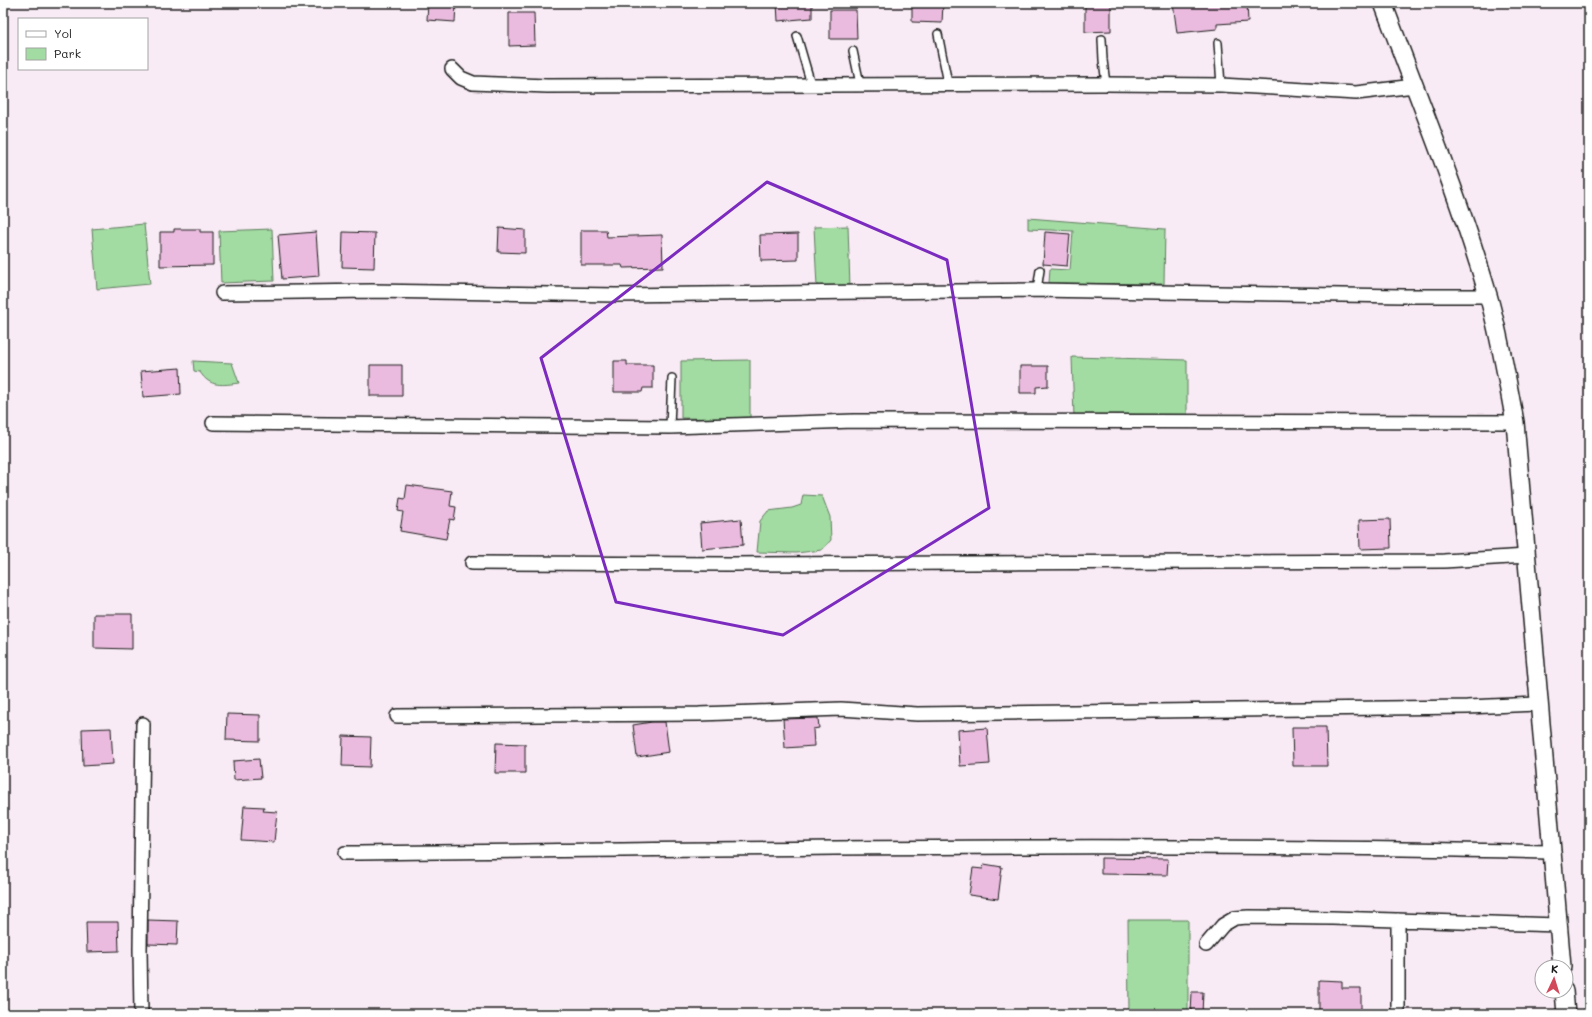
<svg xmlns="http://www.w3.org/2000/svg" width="1592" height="1017" font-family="Mali,sans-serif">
<rect width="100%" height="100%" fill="#f9ebf5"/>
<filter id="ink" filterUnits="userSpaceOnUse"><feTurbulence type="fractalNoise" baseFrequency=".025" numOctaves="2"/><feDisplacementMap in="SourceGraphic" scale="8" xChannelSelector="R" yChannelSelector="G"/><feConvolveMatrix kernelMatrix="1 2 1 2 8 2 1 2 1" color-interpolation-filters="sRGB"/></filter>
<g filter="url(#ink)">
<path fill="#a2dca2" stroke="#5f7c5f" d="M1028,218L1165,229L1164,284L1049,283L1050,269L1070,270L1073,231L1028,229Z
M144,224L150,284L97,289L92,229Z
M848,226L850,288L817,287L814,227Z
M272,229L274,281L221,283L219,231Z
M1072,357L1187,360V416L1074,418Z
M750,360V419L681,418V361Z
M193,361L232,363L239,383C223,385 210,388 200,372L194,371Z
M803,495L822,496L830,517L831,540L822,550L796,553L757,552L760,521L768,511L792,508L801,505Z
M1128,920H1188V1014H1129Z"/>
<path fill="#eabbde" stroke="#1c1c1c" d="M428,3H456L455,22L427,20Z
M777,3H812V18L778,21Z
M912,3H943L942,23L912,22Z
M1085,3H1111V31L1085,32Z
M1173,3H1247L1248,22L1217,24V29L1177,33Z
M830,10H856L857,39H830Z
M509,13H534L535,45L509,46Z
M499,228L525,230V253L498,252Z
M174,229H200V232H213V265L160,266V232H174Z
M581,230H606L607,237L662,235L663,267L623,268L622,265H581Z
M316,232L319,276L282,279L278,235Z
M343,232L375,233L374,268L342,267Z
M1045,232L1070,234L1067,266L1043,264Z
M798,234V260L761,261L760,235Z
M614,361H627V365H653V388H643L642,392H614Z
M370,365H402V396H370Z
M1020,366H1048V386L1036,387V393H1020Z
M180,368L181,394L143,397L141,371Z
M407,485L452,491L450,506L456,507L454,520L450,519L446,539L400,531L403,512L398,511L400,498L405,499Z
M741,519L743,545L702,549L700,523Z
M1390,519L1391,548L1360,549L1359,520Z
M94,614H132V649L94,648Z
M227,714L260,715V741L226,740Z
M818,718L819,728L813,729L814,746L785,748L783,719Z
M652,722H665L669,752L637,757L633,725Z
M1292,727H1326L1327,766H1293Z
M111,728L113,764L83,766L82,729Z
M987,728L990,764L960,766L958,730Z
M343,736L371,737L370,767L342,766Z
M496,743L525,744V773H495Z
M259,759L261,778L234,780L233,761Z
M244,806L264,807L263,811L277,812L274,842L241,840Z
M1101,858L1168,859L1167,875L1101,874Z
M984,864L1002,867L998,899L969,895L973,868L983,869Z
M148,920L178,921L177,945L148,944Z
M86,922H118L119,951L87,952Z
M1319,980L1342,981V988H1361V1014H1319Z
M1192,992H1203L1202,1014H1191Z"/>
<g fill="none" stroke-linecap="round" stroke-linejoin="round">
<defs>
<path id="service" d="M938,34L948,83
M797,36L811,84
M1102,39L1103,60L1106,84
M1218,43L1221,85
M853,51L860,84
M1037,290L1040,270
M670,427L672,378"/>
<path id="minor" d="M452,69L461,78L473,83L547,86L1106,84L1221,85L1356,93L1414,86
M222,293L371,291L616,295L1037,290L1403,296H1488
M213,423L670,427L854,421L1515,422
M472,563L732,564L1444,561L1527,556
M397,716L699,714L841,709L917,714L1467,707L1538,704
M345,853C747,849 1149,842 1552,852
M1206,945L1223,925L1235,918L1248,917L1332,918L1558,925
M141,1014L140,949L143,724
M1398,1014V920"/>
<path id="tertiary" d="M1383,3C1419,100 1459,196 1488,295C1500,336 1507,380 1515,422L1562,967
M1564,991L1566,1014"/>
</defs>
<use href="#service" stroke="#1c1c1c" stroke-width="10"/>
<use href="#minor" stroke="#1c1c1c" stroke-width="16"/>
<use href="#tertiary" stroke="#1c1c1c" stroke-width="20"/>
<use href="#service" stroke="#fff" stroke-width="7"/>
<use href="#minor" stroke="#fff" stroke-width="13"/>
<use href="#tertiary" stroke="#fff" stroke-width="17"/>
</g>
</g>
<path fill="none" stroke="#7b2cbf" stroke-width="3" stroke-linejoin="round" d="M767,182L947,260L989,508L783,635L616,602L541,358Z"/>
<rect width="1592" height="1017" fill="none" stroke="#fff" stroke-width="16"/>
<rect x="8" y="8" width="1576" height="1001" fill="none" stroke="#1c1c1c" stroke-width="1.5" filter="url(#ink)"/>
<rect x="18" y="18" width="130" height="52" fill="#ffffff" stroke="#a4a4a4"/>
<rect x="26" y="31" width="20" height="6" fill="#ffffff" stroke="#a4a4a4"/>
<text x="54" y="38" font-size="12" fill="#1c1c1c">Yol</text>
<rect x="26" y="48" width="20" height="12" fill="#a2dca2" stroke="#a4a4a4"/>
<text x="54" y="58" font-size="12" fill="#1c1c1c">Park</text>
<g transform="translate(1554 979) rotate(4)"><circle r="19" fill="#ffffff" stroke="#a4a4a4"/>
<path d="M0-3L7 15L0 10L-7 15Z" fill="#d1495b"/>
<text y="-6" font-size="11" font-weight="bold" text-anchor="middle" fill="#1c1c1c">K</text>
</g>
</svg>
